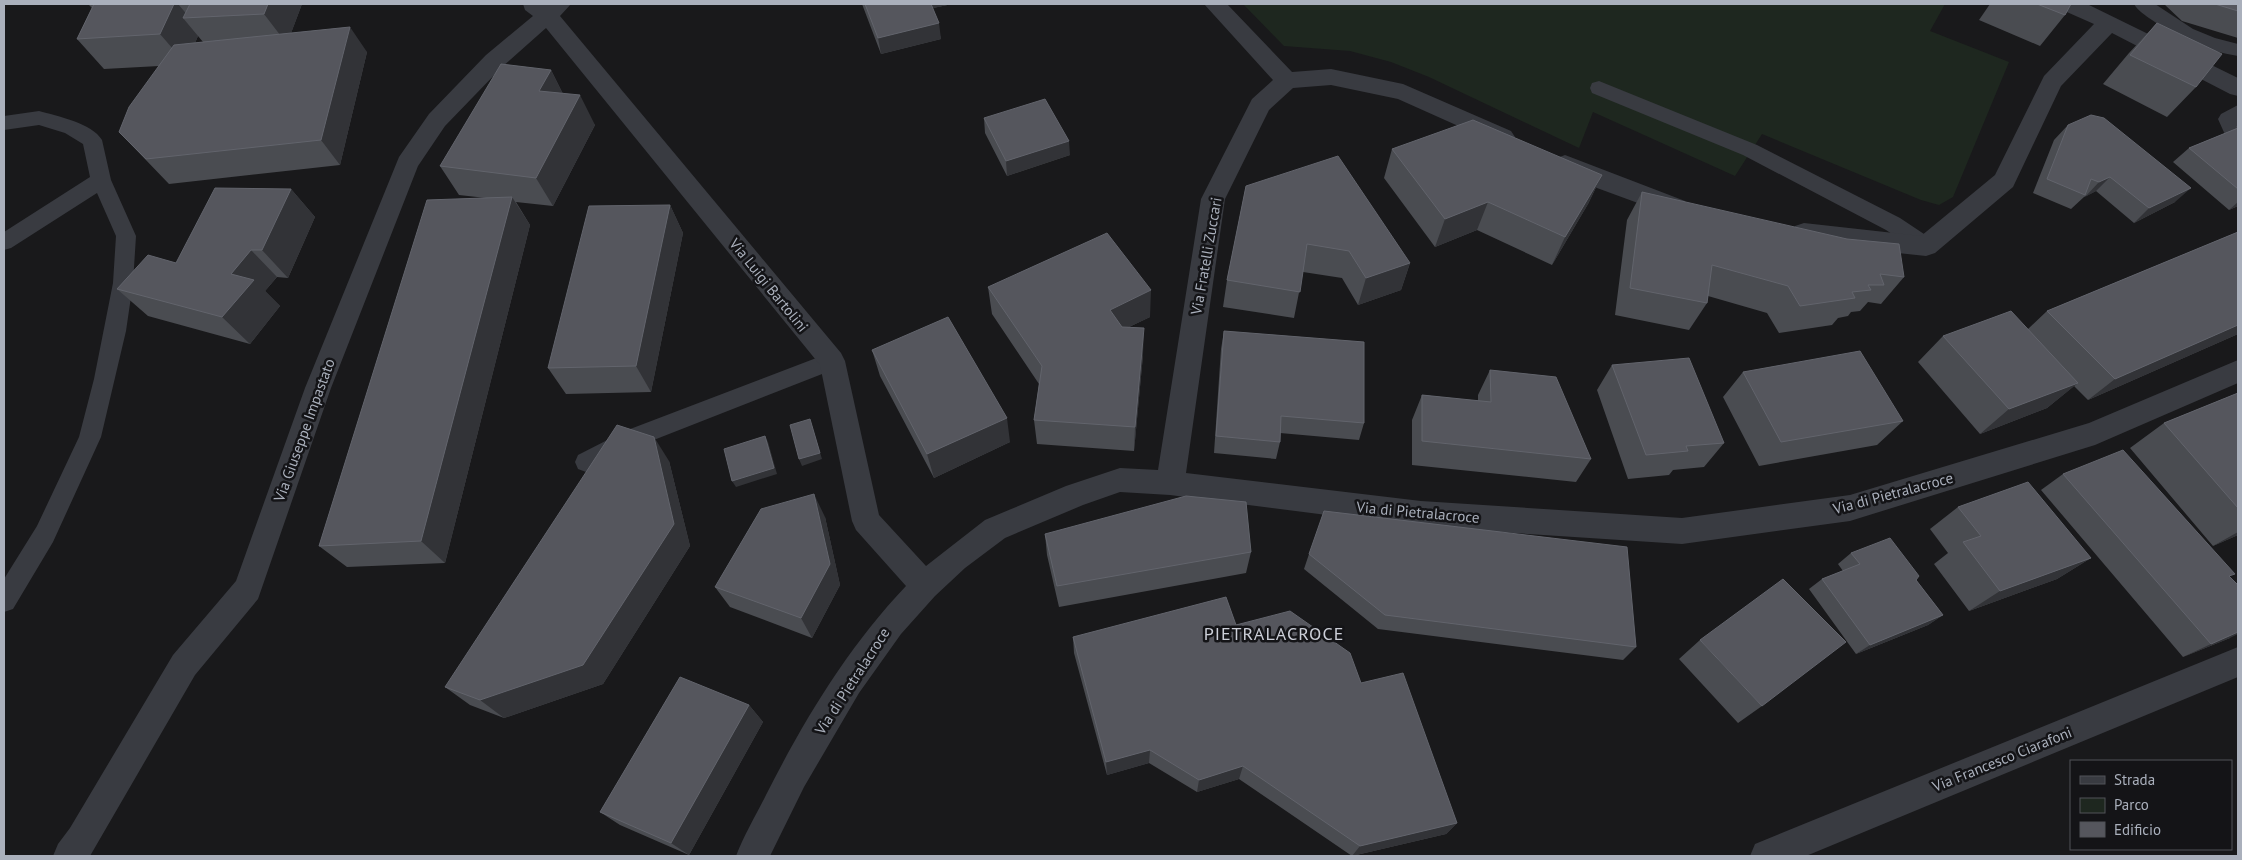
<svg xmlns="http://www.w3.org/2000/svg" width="2242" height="860" font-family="'PT Sans',sans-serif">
<rect width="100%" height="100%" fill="#19191b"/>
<path fill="#1e271f" d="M1243,4H1945L1930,31L2009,62L1953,197L1939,205L1921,200L1762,134L1735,176L1593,112L1579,148L1429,77L1391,62L1350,51L1284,46Z"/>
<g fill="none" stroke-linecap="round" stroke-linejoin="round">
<path fill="#393b41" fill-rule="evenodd" d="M2134,4H2155L2193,29L2215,38L2238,44V56C2206,51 2178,39 2152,20C2145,15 2138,11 2134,4Z
M1599,81L1757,145L1900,218L1933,240L1936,246L1933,252L1926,254L1919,252L1886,230L1743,155L1592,93L1590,88L1592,83Z
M2238,105V145L2227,139L2218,119L2221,114Z
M39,111C57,116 92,123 102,140L111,180L136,236L133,283L126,331L101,437L53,542L13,609L4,612V579L37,526L79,437L94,379L113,283L116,236L97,193L11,248L4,250V232L90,177L83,144L65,133L39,125L4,130V116Z
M832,352L840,355L843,361L840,367L641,445L586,472L578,469L575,462L578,455L625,431Z"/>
<path fill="#393b41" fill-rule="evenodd" d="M523,4H571L560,16L841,353L845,361L879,515L926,566L985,520L1066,486L1120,468L1158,470L1201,199L1252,99L1273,80L1204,4H1227L1292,72L1331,69L1403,84L1511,131L1515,137L1511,143L1503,146L1398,99L1331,85L1293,88L1269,110L1225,199L1186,473L1421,501L1682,518L1850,495L2089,423L2238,360V383L2095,445L1850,521L1682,544L1421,527L1170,495L1120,492L1083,505L1005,538L965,568L935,596L901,634L859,693L804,787L770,856H736C744,835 756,815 766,795C804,720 848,647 906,586L856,530L852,521L820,365L546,28L502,67L445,126L418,166L331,388L258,599L195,675L90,856H53L58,844L70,828L173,655L236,581L305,388L399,157L429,114L486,55L533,16L525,10Z
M2057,4H2087L2238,78V96L2230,94L2112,33L2061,86L2013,187L1935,253L1926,256L1804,243L1795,240L1792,233L1795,226L1804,223L1921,236L1995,175L2044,76L2094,24L2060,9Z
M1565,155L1685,201L1688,208L1685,215L1676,217L1597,188L1557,170L1553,164L1557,158Z
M2238,647V677L1806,856H1750L1755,844Z"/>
</g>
<path fill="#4a4c51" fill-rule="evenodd" d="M88,4H302L291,33L367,52L340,165L169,184L119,132L159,66L104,69L77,39L92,8ZM198,36L203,42L195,43Z
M862,4H952L933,8L941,39L881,54Z
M1990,4H2071L2065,15L2040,46L1979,20Z
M2164,4H2238V38L2182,21Z
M2157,23L2196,87L2167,117L2103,84L2129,53Z
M551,70L563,94L595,125L553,206L516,202L530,225L445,563L347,567L319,546L486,198L459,195L440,166Z
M984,118L1070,155L1007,176L985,133Z
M2238,124V206L2229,210L2173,162L2189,148L2238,128L2236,127Z
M2068,125L2175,202L2134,223L2096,191L2084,197L2071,209L2033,193L2054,140Z
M1392,149L1602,175L1588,204L1552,265L1477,230L1435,247L1384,178Z
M1246,186L1410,263L1401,290L1358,305L1342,278L1303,272L1294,318L1223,307L1227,280Z
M291,189L315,217L288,278L277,277L265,291L280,306L250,344L148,316L117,289L176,263Z
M1642,192L1904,277L1881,304L1868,302L1860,311L1851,312L1848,316L1838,318L1832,325L1779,333L1767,313L1708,296L1707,303L1689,330L1615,315L1627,220Z
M670,205L683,233L651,392L566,394L548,368Z
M2238,232V334L2088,400L2074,386L2047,408L1980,434L1918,362L1943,336L2028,329L2047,311Z
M988,287L1150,317L1129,327L1143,355L1134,451L1037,444L1034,420L1039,384L992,314Z
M1224,331L1364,423L1359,440L1280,433V442L1276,459L1214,453L1221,349Z
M872,350L1010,442L934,478L880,376Z
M1612,365L1724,443L1704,467L1673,470L1669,475L1628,479L1597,390Z
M1490,370L1591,459L1576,482L1412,465V420L1422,395L1478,401V395Z
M1743,372L1903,421L1877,445L1759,466L1723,397Z
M2238,393V535L2213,546L2130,448L2164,423Z
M669,461L690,546L603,684L504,718L470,705L445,687Z
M2063,474L2230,576V638L2183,657L2041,490Z
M1958,507L2091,558L2057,579L1969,611L1934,564L1948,553L1930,529Z
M825,517L840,585L812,638L730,607L715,587Z
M1045,534L1251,552L1246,573L1059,607L1047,555Z
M1851,553L1916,580L1943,615L1928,625L1856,654L1809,589L1822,579L1843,571L1838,564Z
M1309,554L1636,647L1623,660L1378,629L1304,569Z
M1236,625L1361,683L1457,823L1446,834L1352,856L1239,779L1197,792L1149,763L1107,775L1074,653L1073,637Z
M1700,640L1762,706L1738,723L1679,659Z
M749,705L763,722L689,855L620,825L600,812Z"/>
<path fill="#323337" d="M174,4H178L190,18H183L198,36L186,64L160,34Z
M268,4H302L287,44L264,14Z
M928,4H952L929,9Z
M939,23L941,39L881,54L878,38Z
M350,27L367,52L340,165L321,140Z
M551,70L566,100L539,91Z
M580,95L595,125L553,206L536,178Z
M1069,141L1070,155L1007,176L1006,161Z
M1602,175L1588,204L1552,265L1565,237Z
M2110,177L2096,191L2085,197L2099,182Z
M2191,188L2175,202L2134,223L2149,208Z
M291,189L315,217L288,278L262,250Z
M512,197L530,225L445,563L421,541Z
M1488,202L1477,230L1435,247L1445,219Z
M2238,202V206L2229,210Z
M670,205L683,233L651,392L636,366Z
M251,250L277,277L265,291L280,306L250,344L222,317L231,274Z
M1410,263L1401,290L1358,305L1366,278Z
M1151,290L1150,317L1110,336V310Z
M2238,325V334L2088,400L2115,379Z
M1144,328L1143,355L1134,451L1135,427Z
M2078,383L2047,408L1980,434L2009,409Z
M1007,418L1010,442L934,478L927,454Z
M810,419L822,459L802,466L799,459Z
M765,436L768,442L777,474L736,487L732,481Z
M654,437L669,461L690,546L603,684L504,718L480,700Z
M814,494L825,517L840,585L812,638L801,618Z
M2238,532V535L2213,546Z
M2091,558L2057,579L1969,611L2000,591Z
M1943,615L1928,625L1856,654L1870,645Z
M2238,632V634L2230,638L2183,657L2211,644Z
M749,705L763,722L689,855L671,843Z
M1150,750L1149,763L1107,775L1106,762Z
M1243,766L1239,779L1197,792L1199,780Z
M1457,823L1446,834L1352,856L1360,846Z"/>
<path fill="#55565d" stroke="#62646c" d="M94,4H174L160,34L77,39Z
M190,4H268L264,14L183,18Z
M865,4H931L939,23L878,38Z
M2037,4H2071L2065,15Z
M2215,4H2238V11Z
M2157,23L2222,54L2196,87L2130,55Z
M350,27L321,140L146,159L119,132L129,107L174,45Z
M501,64L551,70L539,91L580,95L536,178L440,166Z
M1045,99L1069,141L1006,161L984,118Z
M2091,115L2104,118L2191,188L2149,208L2110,177L2099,182L2091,179L2085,195L2047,179L2068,125Z
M1473,120L1602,175L1565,237L1488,202L1445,219L1392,149Z
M2238,128V189L2189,148Z
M1338,156L1410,263L1366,278L1349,251L1307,244L1300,292L1227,280L1246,186Z
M215,188L291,189L262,250H251L231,274L254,280L222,317L117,289L148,255L176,263Z
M1642,192L1847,239L1899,244L1904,277L1880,274L1884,285H1868L1871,290L1852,292L1855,298L1800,306L1788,286L1712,265L1707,303L1630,288Z
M512,197L421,541L319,546L427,200Z
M670,205L636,366L548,368L589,206Z
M2238,232V325L2115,379L2047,311Z
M1107,233L1151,290L1110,310L1122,327L1144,328L1135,427L1034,420L1042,366L988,287Z
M2011,311L2078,383L2009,409L1943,336Z
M948,317L1007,418L927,454L872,350Z
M1224,331L1364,342V423L1281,416L1280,442L1216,436Z
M1860,351L1903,421L1781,442L1743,372Z
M1689,358L1724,443L1686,446L1688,451L1646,455L1612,365Z
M1490,370L1556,377L1591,459L1422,441V395L1491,402Z
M2238,393V508L2164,423Z
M810,419L820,453L799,459L790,425Z
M617,425L654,437L674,524L583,665L480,700L445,687Z
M765,436L774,468L732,481L724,449Z
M2123,450L2235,574L2229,576L2238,585V632L2211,644L2063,474Z
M2028,482L2091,558L2000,591L1963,542L1981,536L1958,507Z
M814,494L830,564L801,618L715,587L761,509Z
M1186,496L1246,502L1251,552L1057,586L1045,534Z
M1324,511L1627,547L1636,647L1385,615L1309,554Z
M1890,538L1919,576L1916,580L1943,615L1870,645L1822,579L1860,564L1851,553Z
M1783,579L1846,642L1762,706L1700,640Z
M1226,597L1236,625L1290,611L1350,653L1361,683L1403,673L1457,823L1360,846L1243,766L1199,780L1150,750L1106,762L1073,637Z
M680,677L749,705L671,843L600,812Z"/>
<g text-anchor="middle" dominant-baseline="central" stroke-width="5" stroke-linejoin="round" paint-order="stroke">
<g font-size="15" fill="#aab0bc" stroke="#141417">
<text transform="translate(1206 256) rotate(-80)">Via Fratelli Zuccari</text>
<text transform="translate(769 285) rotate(51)">Via Luigi Bartolini</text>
<text transform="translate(304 430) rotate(-70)">Via Giuseppe Impastato</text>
<text transform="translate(1893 493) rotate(-15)">Via di Pietralacroce</text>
<text transform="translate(1418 512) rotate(5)">Via di Pietralacroce</text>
<text transform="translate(852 681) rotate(-57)">Via di Pietralacroce</text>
<text transform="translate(2002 759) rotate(-22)">Via Francesco Ciarafoni</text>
</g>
<g font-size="18" letter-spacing="1" fill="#cccfd8" stroke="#141417">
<text x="1274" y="633">PIETRALACROCE</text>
</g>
</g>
<rect width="2242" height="860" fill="none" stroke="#aab0bc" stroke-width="10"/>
<rect x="2070" y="760" width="162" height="90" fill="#141417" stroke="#505259"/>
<rect x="2080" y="776" width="25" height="8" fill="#393b41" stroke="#505259"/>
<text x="2114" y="785" font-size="15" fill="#aab0bc">Strada</text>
<rect x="2080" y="798" width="25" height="15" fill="#1e271f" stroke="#505259"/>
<text x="2114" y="810" font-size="15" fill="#aab0bc">Parco</text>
<rect x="2080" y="822" width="25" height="15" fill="#55565d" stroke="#505259"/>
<text x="2114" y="835" font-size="15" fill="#aab0bc">Edificio</text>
</svg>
